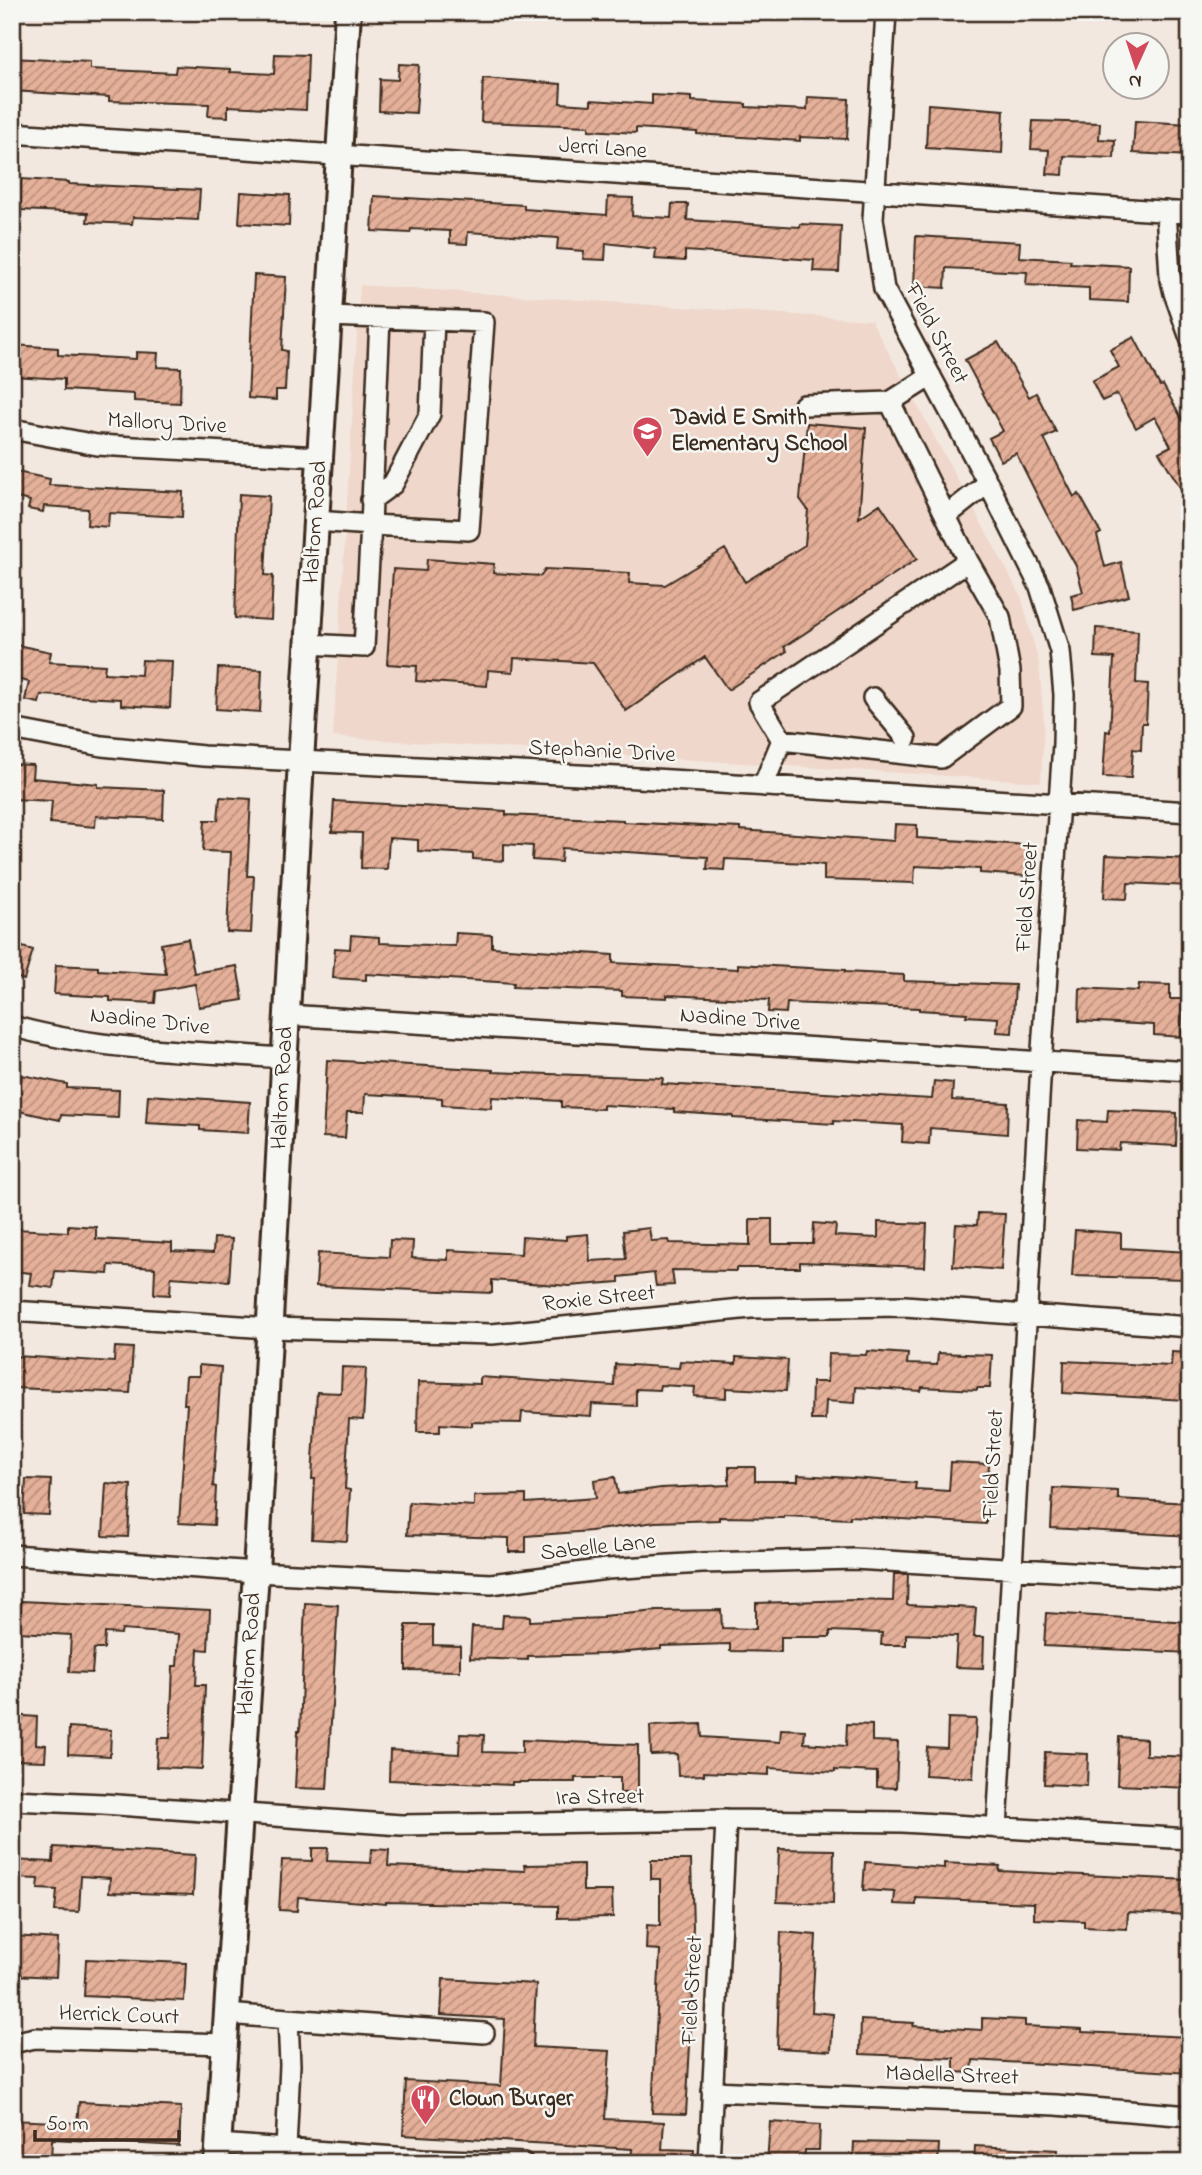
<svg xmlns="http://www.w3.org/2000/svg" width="1202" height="2175" font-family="'Indie Flower',sans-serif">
<defs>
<pattern id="building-hatch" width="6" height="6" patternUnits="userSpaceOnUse" patternTransform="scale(1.75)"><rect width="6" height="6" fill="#e5b099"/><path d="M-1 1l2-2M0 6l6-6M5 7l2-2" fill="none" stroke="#bb8f7c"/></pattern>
</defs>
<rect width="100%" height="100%" fill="#f3e8e0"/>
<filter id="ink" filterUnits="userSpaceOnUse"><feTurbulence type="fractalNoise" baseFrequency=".0143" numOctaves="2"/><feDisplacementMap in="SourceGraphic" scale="14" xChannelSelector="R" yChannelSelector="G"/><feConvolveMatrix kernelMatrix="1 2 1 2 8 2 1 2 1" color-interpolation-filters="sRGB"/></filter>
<g filter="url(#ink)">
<path fill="#efd7cb" d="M360,285L871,320L1021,596L1039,663L1044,723L1041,782L333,737Z"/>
<path fill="url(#building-hatch)" stroke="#3b2a1e" stroke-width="2" d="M275,54L308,55L306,110L228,106V117L208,116L209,104L109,101V97L12,91V58L90,62V69L175,73L176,66L230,69V72L274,74Z
M399,64L419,65L416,113L379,111L380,79L398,80Z
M483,78L561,84L560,103L591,105V100L652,104V95L692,97V101L746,104V107L807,110L808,97L849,99L847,139L800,137V141L697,134V132L636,128V133L589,130V126L481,122Z
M928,104L1004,110L1002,153L926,148Z
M1033,121L1100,123L1099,139L1115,140L1114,158L1064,156L1063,175L1047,174L1049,150L1031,149Z
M1135,121L1190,124V156L1133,153Z
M21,179L69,182V184L200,190L198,220L133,217L132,224L87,222L88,213L20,210Z
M241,192L290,195L289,226L239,223Z
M374,196L524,205V209L607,215L608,197L633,198L632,216L671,218L672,204H688L687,220L800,227V224L841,226L839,272L813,271L814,260L685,251V261L655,259L656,249L606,243L605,260L583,259L584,251L557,249L558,238L468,232L467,244L450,243V231L411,229L410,233L372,231Z
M916,236L1020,242L1019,257L1071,260L1070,263L1129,266L1128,302L1089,300V288L1026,285L1027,272L946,268L945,288L914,286Z
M254,275L286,277L282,350L287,351L285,390H276V400L248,398Z
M1134,337L1160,386L1163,385L1190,433V504L1159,452L1171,446L1155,417L1136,428L1117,394L1102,401L1092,381L1119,367L1110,350Z
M998,342L1029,397L1036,393L1056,432L1044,438L1074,497L1079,494L1101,533L1097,535L1105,567L1121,562L1129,596L1074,610L1071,595L1083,592L1076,566L1046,513L1016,453L1001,461L989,438L1003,431L965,360Z
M13,345L58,348V355L136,359V352L158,353L157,367L181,368L180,403L134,401V394L64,390V379L12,376Z
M807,423L866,428L859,518L880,504L917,559L784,647L787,651L728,690L705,657L626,711L593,663L514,658L513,672L488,670L487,686L416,681L417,666L387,664L393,569L426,571L427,559L494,564L493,573L541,576L545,569L630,573L629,583L665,585L725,549L745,582L805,545L808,510L800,499Z
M12,471L50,479L49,485L183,492L182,517L109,513L108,527L87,525L88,509L44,506L43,512L28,509L30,501L12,497Z
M239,494L269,496L265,575L273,576L271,620L235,618Z
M1096,628L1138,631L1136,683L1148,684L1146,723H1142L1141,750L1133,749L1131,778L1103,777L1106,731L1110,732L1114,658L1095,657Z
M12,644L51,652L49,662L105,665L104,673L141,675L142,660L172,661L170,708L121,705V699L41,695L39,703L25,700L29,682L12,678Z
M218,668L262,670L260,712L216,709Z
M12,764L33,765L32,778L98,784V787L164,790L163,819L96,816L95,827L50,823L52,801L12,799Z
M220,797L251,799L247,876H254L251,933L227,932L231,852L203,851L205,820H218Z
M334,801L506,811V815L623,820V822L740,828V830L894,841L895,824L917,825V838L1028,845L1026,876L980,873V869L915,866L914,883L824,880V865L807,863L725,859L724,870L707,869L708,857L562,848L561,862L532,860L533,846L504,844V861L473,859V854L418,851V840L389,838L387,869L361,868L362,833L332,832Z
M1106,855L1190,859L1189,886L1128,883L1127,899L1104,898Z
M456,933L492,935V947L613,955V963L738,969V964L845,970V972L904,975V981L1015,985L1012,1033L997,1032L998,1018L966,1016L967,1013L919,1010V1008L787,1003L786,1013L768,1012L769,1000L667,995V998L622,996V991L513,987L514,983L366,974V980L333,978L335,948L350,949L351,935L379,937V943L455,946Z
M188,939L194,973L237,966L243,1000L199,1007L195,984L156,991L155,1003L110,1001V997L54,994L56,965L98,967V970L166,974L161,944Z
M12,944L33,950L24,980L12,976Z
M1139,984L1170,985V999H1183L1181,1037L1154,1035V1025L1079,1021L1080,988L1138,991Z
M327,1060L493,1070V1072L663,1078L662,1084L932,1099L934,1081L953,1083L952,1100L1008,1103L1007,1134L930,1128L929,1144L902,1142L903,1125L834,1121V1124L733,1118V1116L674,1112V1109L603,1105V1109L561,1107V1101L492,1097L491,1108L442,1105V1098L365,1094L364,1112H347L345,1138L323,1137Z
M22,1075L67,1084V1088L119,1090L118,1118L61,1115L60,1120L14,1110Z
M148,1095L250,1102L248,1133L200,1130V1126L146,1123Z
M1108,1110L1177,1113L1176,1146L1120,1143L1119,1150L1077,1148L1078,1120L1107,1122Z
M978,1213L1005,1214L1001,1270L953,1266L956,1224L977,1225Z
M750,1219H772V1244H813L814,1223L836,1225L835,1236L878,1238V1222L927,1224L925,1267L800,1262V1268H736V1271L672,1270L674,1285L656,1286L654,1273L619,1277V1282L569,1286L492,1280V1293L316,1286L318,1253L389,1257L390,1240L413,1241L412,1258L448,1260V1250L521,1254L522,1237L566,1240V1236L588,1234L590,1261L626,1259L623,1231L649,1228L651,1241L669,1240L670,1243L750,1245Z
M68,1225L96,1227V1239L172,1243V1251L213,1253L214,1238L232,1239L229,1281L171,1277L170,1295L154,1294L155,1268L109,1265L108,1274L55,1271L53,1288L29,1285L31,1273L12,1271V1239H15L16,1229L68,1232Z
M1075,1230L1121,1233V1248L1189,1252L1187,1279L1072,1276Z
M115,1347L133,1348L130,1393L15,1388L17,1356L114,1362Z
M867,1351L908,1354L907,1364L937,1365L938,1353L992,1355L990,1388H977V1390L922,1387L921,1391L856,1387L855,1403L826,1401L825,1420H811L812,1382H827L828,1354L866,1355Z
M1172,1352L1187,1353L1185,1400L1063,1393L1064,1361L1171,1366Z
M736,1357L788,1360L786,1391L726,1388V1398L694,1396L695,1387L660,1385L659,1390L636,1389V1406L592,1404L591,1416L522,1412L521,1423L472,1422V1426L440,1424V1432H417L418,1382L480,1384V1377L614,1386L615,1364L679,1368L680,1361L736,1364Z
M199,1365L221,1367L213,1486L216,1487L214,1525L179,1523L187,1404H184L186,1376H199Z
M342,1367L366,1368L363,1420L349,1419L345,1489L350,1490L347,1541L312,1539L315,1479H312L317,1392L341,1393Z
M951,1462L989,1464L986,1524L850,1516V1519L784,1516V1518L719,1517V1520L655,1522L591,1531L526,1536V1552H509V1538L407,1535L409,1502L474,1506V1496L526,1495V1503L596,1498L594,1480L615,1477L618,1494L661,1488L729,1485V1467H755V1481H798V1475L852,1478L916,1483L915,1489L949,1491Z
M26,1479L51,1480L49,1515L24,1514Z
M106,1483L131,1485L128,1537L103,1536Z
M1053,1488L1118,1491V1499L1190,1503V1536L1051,1528Z
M894,1574H908L907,1605L976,1608L974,1637H984L983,1668L955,1667L957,1636L906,1634V1645H881L882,1633L830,1631V1637H781V1652L730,1651V1644L661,1646V1649L605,1654L528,1656V1660L470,1658L472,1627L502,1628L503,1615L530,1616V1621L603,1618V1616L657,1611L721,1610L722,1628L756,1629V1603L854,1600L893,1601Z
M21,1601L210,1610L208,1650L198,1649L196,1685H205L202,1769L156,1767L158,1738H170L173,1666H177L179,1634L122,1630L121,1634L105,1633L104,1649H94L92,1673L69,1672L71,1635L19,1632Z
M305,1603L338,1605L327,1789L295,1788L298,1731H300Z
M1046,1613L1190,1622V1653L1044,1646Z
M406,1625H433V1645L460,1646V1671L406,1670Z
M12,1715L37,1717L36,1744L46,1745L45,1761L12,1760Z
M948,1718L976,1719L973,1778L925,1775L927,1747L947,1748Z
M701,1724L702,1737L780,1742L781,1729L805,1730L804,1743L846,1746L847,1724L872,1725V1741L898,1742L896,1788L877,1787V1772L835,1770V1772L769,1768V1775L704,1772V1775L678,1776L677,1754L651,1755L650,1726Z
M69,1727L111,1730L110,1756L68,1754Z
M460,1734L484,1735L483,1752L522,1753V1740L638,1745V1793H620V1778H575V1782H512V1785L389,1780L390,1750L459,1754Z
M1119,1737L1146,1739V1755L1190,1757V1788L1117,1785Z
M1045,1752L1088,1754L1087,1786L1044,1784Z
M54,1847L195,1855L193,1895L109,1892L110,1878L81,1876L79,1912L55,1911L57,1890L38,1889L39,1879L12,1878V1860L53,1862Z
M312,1848H328L327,1861L371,1863L372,1849L389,1850L388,1866L525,1871L524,1865L583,1864V1891H612L613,1917L558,1918V1906L386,1902V1904L298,1897L297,1911L279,1910L282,1860L312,1861Z
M779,1849L834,1850L833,1904L777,1902Z
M651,1860H691L693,1927L689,1994H693L686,2114L652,2113L660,1950L646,1949L647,1925L660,1926V1879H651Z
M865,1862L944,1868V1863L1000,1866L999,1871L1190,1880V1915L1128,1912L1127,1929L1084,1927V1921L1034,1919V1903L916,1898V1905L894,1904L895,1892L863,1890Z
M781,1932L816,1935L812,2012L833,2014L831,2051L777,2048Z
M13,1936L58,1939L56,1977L12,1975Z
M86,1959L186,1963L184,2001L84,1996Z
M443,1979L536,1984L533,2047L610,2051L605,2119L664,2122L662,2149L694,2150L693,2163H631L632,2149L403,2135L406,2081L501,2086L505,2019L441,2015Z
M982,2018L1025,2020V2026L1082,2029V2032L1190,2037V2073L973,2060L972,2073L954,2072V2058L860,2054L861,2020L914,2023L913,2026L982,2030Z
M79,2102L181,2107L179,2146L52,2139L51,2160L12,2158V2120L77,2123Z
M770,2122L820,2125L819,2150H805L804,2163H767Z
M854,2142L939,2144L938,2163H853Z
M975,2146L1058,2150L1057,2163H974Z"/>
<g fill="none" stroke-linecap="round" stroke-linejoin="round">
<defs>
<path id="minor" d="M886,12L873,219L884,289L988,483L1040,587L1060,651L1064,695L1063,744L1041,1064L997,1828
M12,133L1190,213
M1166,211L1170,276L1174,293L1190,338
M890,402L931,376
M804,405L890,402L968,561
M12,429L97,445L320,457
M371,500L393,484L430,414L434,320
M946,516L988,483
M316,521L371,525L380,318
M308,644L364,647L371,525L469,530L484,322L329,316
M873,698L906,738
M12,729L102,746L203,756L638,778L1190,812
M763,786L782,740L941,758L1011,706L1010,671L1000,617L968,561L759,702L782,740
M286,1015L1190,1071
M12,1026C99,1051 194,1051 284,1058
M12,1311L270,1328L492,1334L751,1308L905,1306L1190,1327
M12,1555L256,1572L491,1584L607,1569L702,1563L854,1559L1190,1579
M12,1800L103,1804L401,1825L726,1820L902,1822L1190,1839
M227,2014L288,2019L290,2065L286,2149
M288,2019L484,2033
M12,2043L35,2038L224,2044
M712,2091L1056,2105L1190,2116
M218,2144L423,2159L523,2163
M709,2163L726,1820"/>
<path id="major" d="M217,2163L256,1572L301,761L348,12"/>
</defs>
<use href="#minor" stroke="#3b2a1e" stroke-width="24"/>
<use href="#major" stroke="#3b2a1e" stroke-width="30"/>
<use href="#minor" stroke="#f6f6f2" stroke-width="19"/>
<use href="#major" stroke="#f6f6f2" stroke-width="24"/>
</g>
</g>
<defs>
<symbol id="school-pin" viewBox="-11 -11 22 30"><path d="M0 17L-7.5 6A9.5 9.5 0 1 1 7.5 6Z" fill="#d1495b" stroke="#f6f6f2"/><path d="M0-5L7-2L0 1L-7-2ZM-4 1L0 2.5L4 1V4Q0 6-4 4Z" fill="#fff"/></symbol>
<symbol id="restaurant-pin" viewBox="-11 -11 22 30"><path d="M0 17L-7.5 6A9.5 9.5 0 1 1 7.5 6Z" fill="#d1495b" stroke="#f6f6f2"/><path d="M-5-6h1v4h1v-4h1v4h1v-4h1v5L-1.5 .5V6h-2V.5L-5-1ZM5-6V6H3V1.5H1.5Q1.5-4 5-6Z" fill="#fff"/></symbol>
</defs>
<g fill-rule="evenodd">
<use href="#school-pin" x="630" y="414" width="35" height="47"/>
<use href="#restaurant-pin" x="408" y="2082" width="35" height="47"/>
</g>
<g text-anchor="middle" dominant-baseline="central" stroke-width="5" stroke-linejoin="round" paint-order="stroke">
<g font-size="23" fill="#3b2a1e" stroke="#f6f6f2">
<text transform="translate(603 149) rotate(4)">Jerri Lane</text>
<text transform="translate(936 334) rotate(62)">Field Street</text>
<text transform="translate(167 424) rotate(3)">Mallory Drive</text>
<text transform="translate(316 522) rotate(-86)">Haltom Road</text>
<text transform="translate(602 752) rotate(3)">Stephanie Drive</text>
<text transform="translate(1028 897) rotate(-86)">Field Street</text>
<text transform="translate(740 1020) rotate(4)">Nadine Drive</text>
<text transform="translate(150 1022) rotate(6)">Nadine Drive</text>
<text transform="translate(283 1088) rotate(-87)">Haltom Road</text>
<text transform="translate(599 1299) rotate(-6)">Roxie Street</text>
<text transform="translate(994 1464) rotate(-87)">Field Street</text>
<text transform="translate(598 1548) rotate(-6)">Sabelle Lane</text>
<text transform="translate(250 1654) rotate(-86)">Haltom Road</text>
<text transform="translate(600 1798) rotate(-1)">Ira Street</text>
<text transform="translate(693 1990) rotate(-87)">Field Street</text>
<text transform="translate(119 2016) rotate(2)">Herrick Court</text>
<text transform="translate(952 2076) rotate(2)">Madella Street</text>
</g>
<g font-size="23" font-weight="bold" fill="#3b2a1e" stroke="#f6f6f2" text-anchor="start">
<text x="671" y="418">David E Smith<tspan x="671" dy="26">Elementary School</tspan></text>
<text x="449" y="2099">Clown Burger</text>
</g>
</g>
<rect width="1202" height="2175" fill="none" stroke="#f6f6f2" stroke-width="42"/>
<rect x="21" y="21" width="1160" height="2133" fill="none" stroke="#3b2a1e" stroke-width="2.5" filter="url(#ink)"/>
<g transform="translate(1136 66) rotate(183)"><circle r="33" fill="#f6f6f2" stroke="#aba49d" stroke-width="2"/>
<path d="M0-5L12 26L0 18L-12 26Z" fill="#d1495b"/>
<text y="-10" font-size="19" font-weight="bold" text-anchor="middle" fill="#3b2a1e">N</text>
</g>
<path d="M35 2130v10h144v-10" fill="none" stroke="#3b2a1e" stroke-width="3.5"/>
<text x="46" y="2130" font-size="21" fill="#3b2a1e" stroke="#f6f6f2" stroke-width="5" paint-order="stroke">50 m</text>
</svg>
